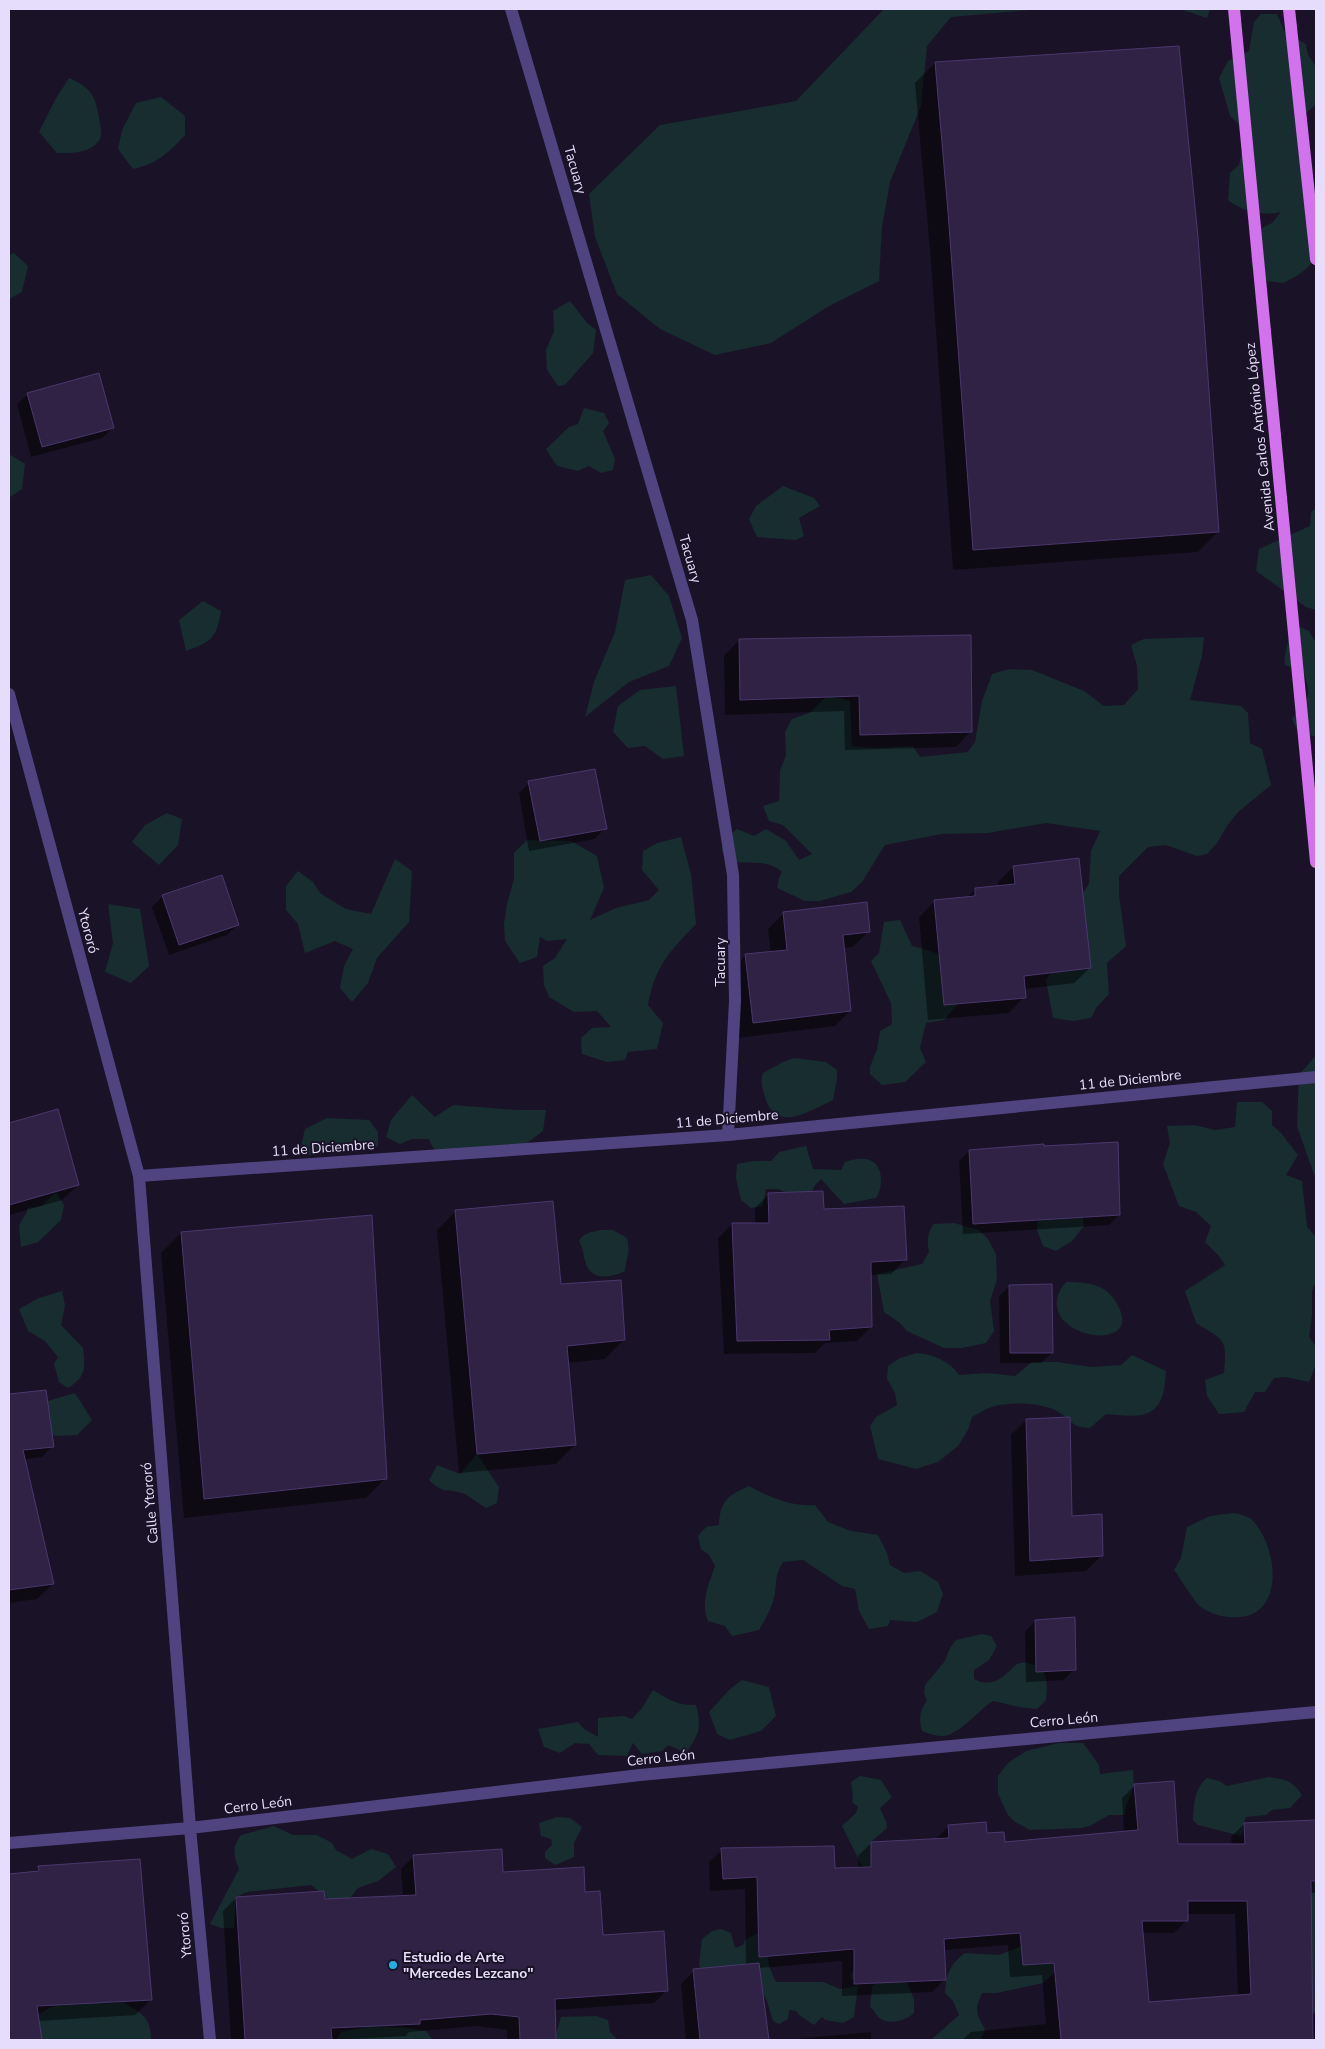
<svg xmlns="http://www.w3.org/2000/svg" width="1325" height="2049" font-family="'Nunito Sans',sans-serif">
<rect width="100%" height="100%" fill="#1a1327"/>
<path fill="#172d30" d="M884,9H1040L951,17L927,46L921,106L890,182L882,227L879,281L829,306L771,343L715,355L660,329L617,294L595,237L589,194L660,125L796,101Z
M1180,9H1210L1207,18Z
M1261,14H1277L1285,33L1306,44L1308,55L1316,67V104L1302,117L1309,136L1306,154L1310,199L1305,216C1323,251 1320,266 1283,283C1277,282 1268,282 1263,279C1244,269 1252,245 1257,230L1272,223L1281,212C1262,216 1244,212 1228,200L1230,173L1239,165L1246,131L1230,116L1219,78L1228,61L1249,51L1254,22Z
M69,78C94,89 96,98 100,124C101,131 103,136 98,142C88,154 71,153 57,153L39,132L55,100Z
M161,97L185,116V135C168,153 159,163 133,169L118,149L122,130L136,103Z
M14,253L28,266L22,292L9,299V255Z
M570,301L587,323L596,330L593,353L565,385L558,386L547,370L546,350L554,331L553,311Z
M584,408L604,413L609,423L603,431L615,459L613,470L601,473L589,466L578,471L557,466L546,449L569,427L578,424Z
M9,454L25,464L22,489L9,498Z
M783,486L814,498L820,506L799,518L804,536L796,540L757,537L749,519L756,506Z
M1316,508V610L1306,607L1256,571L1259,549L1310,526L1311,512Z
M651,575L669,596L682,638L669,666L629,682L585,717L594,682L615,632L625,580Z
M203,601L221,611C217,638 211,642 186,651L179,620Z
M1300,627L1309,631L1314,640H1316V737L1298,732L1292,719C1307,696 1314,701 1303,671L1285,665C1283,657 1289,640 1291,629Z
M1204,637L1202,656L1190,700L1241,706L1248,713L1250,743L1262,749L1271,785L1238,812L1227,826L1217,843L1207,854L1197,856L1166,845L1148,847L1119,876V895L1126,946L1107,963L1109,994L1096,1008L1091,1018L1073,1021L1053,1018L1046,980L1056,963L1069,913L1089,884L1091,851L1100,831L1046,823L988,833L941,834L885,845L862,882L851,892L820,901H805L777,888L779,878L782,872C767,858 746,865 728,861L722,851V841L737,829L754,836L766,829L786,841L799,860L812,854L783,825L769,821L763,806L779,801L780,771L786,755L785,732L792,719L809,713L828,695L850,701L852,746L874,748L913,746L920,757L968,752L975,742L982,701L992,674L1009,669L1032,670L1084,691L1104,706L1124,705L1138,689L1137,666L1131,645L1144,639Z
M676,686L684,756L663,759L645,746L628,748L613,732L618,706L640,690Z
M167,813L182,819L178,845L159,865L132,842L145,825Z
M681,837L691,874L696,924C670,951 655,966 648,1005L663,1023L657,1049L628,1052L625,1060L607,1062L582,1054L581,1038L592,1028L611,1027L597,1011L574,1012L549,997L544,985L543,966L555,958L567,939L547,941L540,937L537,957L520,963L505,941L504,924L507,904L514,879V853L527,840L571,841L597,856L604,888L590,920L616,908L649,900L659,890L642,870L643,851L657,843Z
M395,859L412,871L409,922L377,958L368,983L352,1002L340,988L344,966L353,949L335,941L305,953L298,924L286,910V886L298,871L313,882L321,894L346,909L371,914Z
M108,904L140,909L149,966L131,983L105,972L113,943Z
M900,920L912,946C955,956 953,963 958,1004L944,1020L926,1023L920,1048L926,1062L905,1082L882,1085L870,1074V1067L877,1049L880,1031L892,1024L891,1003L871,961L879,953L884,922Z
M1316,1055V1180L1297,1126L1299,1075Z
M794,1058L826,1062L837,1070V1079L833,1100C812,1110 777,1133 766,1100C763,1090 760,1083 763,1073L783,1062Z
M412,1095L435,1117L453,1105L517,1110H546L543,1131L524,1145L444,1160L432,1146L429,1139H412L400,1144L386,1137L391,1120Z
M1237,1102H1262L1272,1111V1125L1281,1133L1298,1155L1286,1175L1302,1181L1307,1227L1316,1237L1315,1261L1316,1281L1312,1291V1315L1309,1337L1316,1347V1364L1309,1382L1286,1377L1274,1378L1265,1392H1255L1244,1412L1219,1414L1207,1396L1205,1380L1224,1373C1227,1338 1225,1341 1196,1323L1185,1291L1225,1265L1219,1256L1205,1242L1211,1226L1196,1212L1179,1206L1163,1164L1170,1143L1167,1126L1194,1125L1215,1130L1235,1127Z
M327,1118L369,1120L378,1132V1146L356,1151L307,1155L300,1150L305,1129Z
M806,1146L813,1169L841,1170L845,1162C851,1160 858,1158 865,1159C884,1161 884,1186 876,1198L844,1204L821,1179L815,1185L810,1196H794L778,1189H766L763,1206L751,1208L741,1200L736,1178L737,1164L753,1161H771L779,1152Z
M56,1192L64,1205L61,1220L38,1242L21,1247L19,1225L27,1212V1208L41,1206Z
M1082,1210L1084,1226L1072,1241L1056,1251L1043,1246L1037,1230L1039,1212Z
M954,1223L979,1230L988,1239L996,1254L997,1280L990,1301L994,1331L986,1343L962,1348H944L907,1331L900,1323L884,1312L877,1274L922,1264L929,1252C927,1242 927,1233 934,1224Z
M600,1230H613L627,1238C631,1254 626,1256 625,1271C610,1278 591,1282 585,1261C583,1253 583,1248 579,1241C583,1233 591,1232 600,1230Z
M1066,1282C1084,1282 1103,1283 1114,1299C1156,1361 1021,1336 1066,1282Z
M62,1291L65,1305L61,1325L83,1348C85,1368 87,1376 68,1388L59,1382L54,1364L58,1357L45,1341L28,1331L19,1309L39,1298Z
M917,1353C933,1354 950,1361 959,1375L987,1373L1015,1376L1032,1362H1057L1091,1367L1121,1365L1132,1355L1166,1371C1165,1380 1165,1391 1161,1399C1152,1422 1125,1415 1106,1414L1090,1428C1070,1427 1072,1420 1057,1411C1041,1402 1006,1401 989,1408C983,1410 978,1414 972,1417L968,1430L958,1446L938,1462L916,1469L878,1459L870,1426L876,1417L897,1405L895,1393L887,1379L888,1366L900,1358Z
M75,1393L92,1420L77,1435L56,1436L46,1431L38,1404Z
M477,1454L499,1487L497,1503L486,1508C479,1504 467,1494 462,1493C445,1488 443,1494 429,1480L437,1465L460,1474Z
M749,1486C769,1497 792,1507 815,1505L828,1522L851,1531L878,1535L887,1553L890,1565L904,1573L920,1571L938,1582L943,1594L937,1612L917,1622L890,1620L888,1626L869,1629L859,1611L855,1589L842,1586L803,1560L783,1562C775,1575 777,1578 775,1593C773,1606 766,1618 759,1630L732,1636L725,1626L708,1621C700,1602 709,1584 715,1566L709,1555L701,1549L698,1536L706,1527L719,1525C720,1501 728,1495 749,1486Z
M1234,1513C1239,1514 1247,1516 1251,1519C1280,1547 1286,1623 1230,1617C1221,1617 1209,1613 1201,1607C1194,1602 1181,1579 1174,1570L1181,1558L1187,1527L1210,1516Z
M982,1634L991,1636L997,1646L989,1660L974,1670V1679C986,1686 999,1682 1008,1672C1011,1670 1014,1666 1017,1664C1022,1662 1027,1662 1032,1664C1048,1670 1048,1684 1046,1700L1037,1709L1019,1707L993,1701C978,1710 958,1737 941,1736C935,1736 928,1733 922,1731C919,1719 919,1710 927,1701L924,1693L925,1685L945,1661L950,1648L956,1640Z
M742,1680L769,1687L776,1716L761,1731L730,1740L717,1734L709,1712L730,1689Z
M653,1690C668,1699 678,1706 696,1705C702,1728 699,1734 686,1753L668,1745L662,1751L642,1754L633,1743L627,1756L598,1755L589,1744L575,1743L560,1753L544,1747L538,1729L578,1722L584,1729L598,1737V1718L624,1716L632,1719L642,1708Z
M1059,1743H1083L1099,1765L1100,1774L1133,1770L1134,1786L1125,1809V1815H1109L1090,1826L1081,1828L1030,1830L1015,1822L1008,1815L998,1794V1776L1008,1763L1026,1751Z
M860,1776L881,1780L892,1797L880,1808C882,1815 887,1820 887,1828L871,1842L872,1895L865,1982L851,1979V1975L858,1962L868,1878L842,1826L856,1813L858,1807L852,1802L853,1796L851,1782Z
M1269,1777C1285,1779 1293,1781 1302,1795L1290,1808L1272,1810L1266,1815L1246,1817C1243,1824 1245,1830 1241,1836L1198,1825L1193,1820C1194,1804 1194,1789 1207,1778L1219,1781L1227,1786Z
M557,1817L570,1818L582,1827L574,1843V1857L555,1865L545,1858V1852L552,1845L551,1839L541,1836L539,1823Z
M274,1826L293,1835H317L332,1843L336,1850L352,1859L371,1849L388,1854L396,1867L378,1881L358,1888L347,1902L330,1931L328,1899L311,1885L247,1892L236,1897L234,1928H221L210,1924L239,1869C233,1855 232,1848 241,1835Z
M1314,1876H1316V2014L1310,2009L1305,1982L1312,1975L1310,1909Z
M721,1929L731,1933L735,1948L743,1945L745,1940L759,1932L767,1948L769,1966L776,1982H823L840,1989L858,1986L854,2017L843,2023L825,2020L822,2017L814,2025L799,2015L796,2011L789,2010L788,2019L779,2024L773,2021L767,2001L763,1992L759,1963L700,1969L699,1964L702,1939L712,1931Z
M1039,1939L1069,1960L1043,1983L997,1993H982C974,2011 976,2013 985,2029L981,2040H931L959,2015L953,2001L945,1993C946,1974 950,1964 965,1953L999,1955Z
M878,1982H907L914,1999V2013C907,2020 890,2025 881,2019C877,2017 874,2010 870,2007L872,1986Z
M59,1997L106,2004L122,2002C141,2013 151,2016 151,2040H45L39,2037L38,2015L53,2006Z
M596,2016L608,2020L610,2032L618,2040H556V2034L561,2017Z
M371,2026L408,2028L426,2031L433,2040H337L341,2032Z"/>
<path fill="#0007" fill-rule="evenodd" d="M935,63L1218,532L1198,552L953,570L931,262L915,83Z
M28,394L113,428L102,438L31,457L17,404Z
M739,640L971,731L956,747L845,750L844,711L725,715L724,656Z
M529,783L605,828L595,839L529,851L519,793Z
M1013,867L1090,968L1074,983L1024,989V997L1009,1013L928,1020L919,917L934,902L967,898L975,889L998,887V882Z
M163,896L238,925L227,935L169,955L152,907Z
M784,913L869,931L853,947L843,948L850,1011L835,1026L738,1038L730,971L746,955L771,953L768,929Z
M57,1111L78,1185L62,1200L9,1215V1124Z
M1043,1147L1119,1215L1109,1225L963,1234L959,1161L969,1151Z
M769,1194L905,1260L891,1274L870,1275L871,1327L857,1341L825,1343L815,1353L724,1354L718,1238L732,1224H755V1208Z
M456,1211L560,1286L624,1340L605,1359L567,1363L575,1445L556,1464L459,1473L437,1230Z
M181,1233L386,1478L366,1498L184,1518L161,1253Z
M1010,1286L1052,1353L1041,1363H1000L999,1296Z
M45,1391L52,1446L42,1457L9,1461V1396Z
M1026,1420L1071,1517L1102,1555L1086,1571L1015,1576L1011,1435Z
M30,1485L53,1584L37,1599L9,1603V1489Z
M1035,1621L1074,1669L1064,1680L1026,1682L1025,1632Z
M1135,1785L1177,1846H1232L1231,1837L1244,1824L1316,1821V1893H1310L1311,2015H1316V2040H962L971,2032L1046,2024L1042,1975L1010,1977L1008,1945L944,1950L945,1979L932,1992L842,1996V1961L759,1968L767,2040H686L681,1984L694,1971L746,1965L745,1889L710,1891L709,1862L722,1850L834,1869H859L858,1856L871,1843L936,1839L949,1826L986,1834L1004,1844L1124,1833L1122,1798ZM1187,1914H1235L1238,1997L1148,2003L1142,1933H1174L1187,1920Z
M414,1856L502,1873L584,1893L602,1936L667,1990L654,2003L555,2010L556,2040H507V2030L477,2026L409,2032L406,2036L331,2040H231L223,1911L236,1898L324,1900L403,1897L401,1869Z
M39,1868L151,2000L135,2015L38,2021L41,2040H9V1875L33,1873Z
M871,2032V2040H783Z"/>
<path fill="#2f2245" stroke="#4b376e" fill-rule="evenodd" d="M1179,46L1198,237L1219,532L973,550L948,212L935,62Z
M99,373L114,428L42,447L27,393Z
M971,635L972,732L860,735L859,696L740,700L739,639Z
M595,769L607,829L540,841L528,781Z
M1079,858L1091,968L1024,976L1026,998L944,1005L934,900L975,896V888L1015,884L1013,866Z
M222,875L239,925L179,945L162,895Z
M867,902L870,932L843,935L851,1011L753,1023L745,954L787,950L783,912Z
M58,1109L79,1185L9,1205V1123Z
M1118,1142L1120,1215L973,1224L969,1150L1044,1144V1146Z
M823,1191L824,1209L904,1206L907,1260L871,1262L872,1327L829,1330L830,1340L737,1341L732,1223H769L768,1193Z
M553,1201L561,1284L621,1280L625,1340L567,1346L576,1445L477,1454L455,1210Z
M372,1215L387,1479L204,1499L181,1232Z
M1052,1284L1053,1353H1010L1009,1285Z
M46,1390L54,1447L23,1450L54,1584L9,1590V1394Z
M1070,1417L1072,1516L1102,1514L1103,1556L1030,1561L1026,1419Z
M1075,1617L1076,1670L1036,1672L1035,1620Z
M1174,1781L1178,1844H1245L1244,1823L1316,1820V1881H1311L1313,2040H1061L1054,1963L1023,1965L1020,1933L944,1939L946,1980L854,1984V1949L759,1957L757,1877L723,1879L721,1848L834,1846L835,1868L871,1867V1842L949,1838L948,1825L986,1822L987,1833L1004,1832L1005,1842L1138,1830L1134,1784ZM1188,1901H1247L1251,1994L1149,2002L1142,1921H1188Z
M502,1849L503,1872L584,1867L585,1892L600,1891L603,1935L664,1931L668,1991L555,1999L556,2040H520L519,2017L491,2014L420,2020V2024L331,2028L332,2040H245L236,1897L324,1891L325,1899L416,1895L413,1855Z
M140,1859L152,2000L37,2006L42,2040H9V1874L39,1871L38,1866Z
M759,1963L769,2040H700L693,1969Z"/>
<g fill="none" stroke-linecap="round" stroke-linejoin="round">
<path stroke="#504480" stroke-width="12" d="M511,9L692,620L733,875L735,1001L728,1135
M9,694L139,1176L190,1828L210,2040
M139,1176L728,1135L1316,1077
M9,1843L190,1828L640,1775L1316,1712"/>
<path stroke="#d272ed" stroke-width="12" d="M1234,9L1316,862
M1289,9L1316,259"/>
</g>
<circle fill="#22b0e2" stroke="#1a1327" stroke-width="2" cx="393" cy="1965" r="5"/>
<g text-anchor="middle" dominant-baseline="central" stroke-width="4" stroke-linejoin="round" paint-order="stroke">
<g font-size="14" fill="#e5ddfb" stroke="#1a1327">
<text transform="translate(575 170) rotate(74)">Tacuary</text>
<text transform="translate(1260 437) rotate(-96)">Avenida Carlos António López</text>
<text transform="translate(690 559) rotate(74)">Tacuary</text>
<text transform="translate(88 931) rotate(75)">Ytororó</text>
<text transform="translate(720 962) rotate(-90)">Tacuary</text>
<text transform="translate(1130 1080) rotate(-6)">11 de Diciembre</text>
<text transform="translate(727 1119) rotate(-5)">11 de Diciembre</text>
<text transform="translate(323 1148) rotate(-4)">11 de Diciembre</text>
<text transform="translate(150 1503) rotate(-95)">Calle Ytororó</text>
<text transform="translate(1064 1720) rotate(-5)">Cerro León</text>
<text transform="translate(661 1758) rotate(-6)">Cerro León</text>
<text transform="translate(258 1805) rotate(-7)">Cerro León</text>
<text transform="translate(185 1935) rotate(-95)">Ytororó</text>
</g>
<g font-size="14" font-weight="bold" fill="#e5ddfb" stroke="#1a1327" text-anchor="start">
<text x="403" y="1957">Estudio de Arte<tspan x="403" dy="16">"Mercedes Lezcano"</tspan></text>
</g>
</g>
<rect width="1325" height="2049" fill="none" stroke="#e5ddfb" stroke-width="20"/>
</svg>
